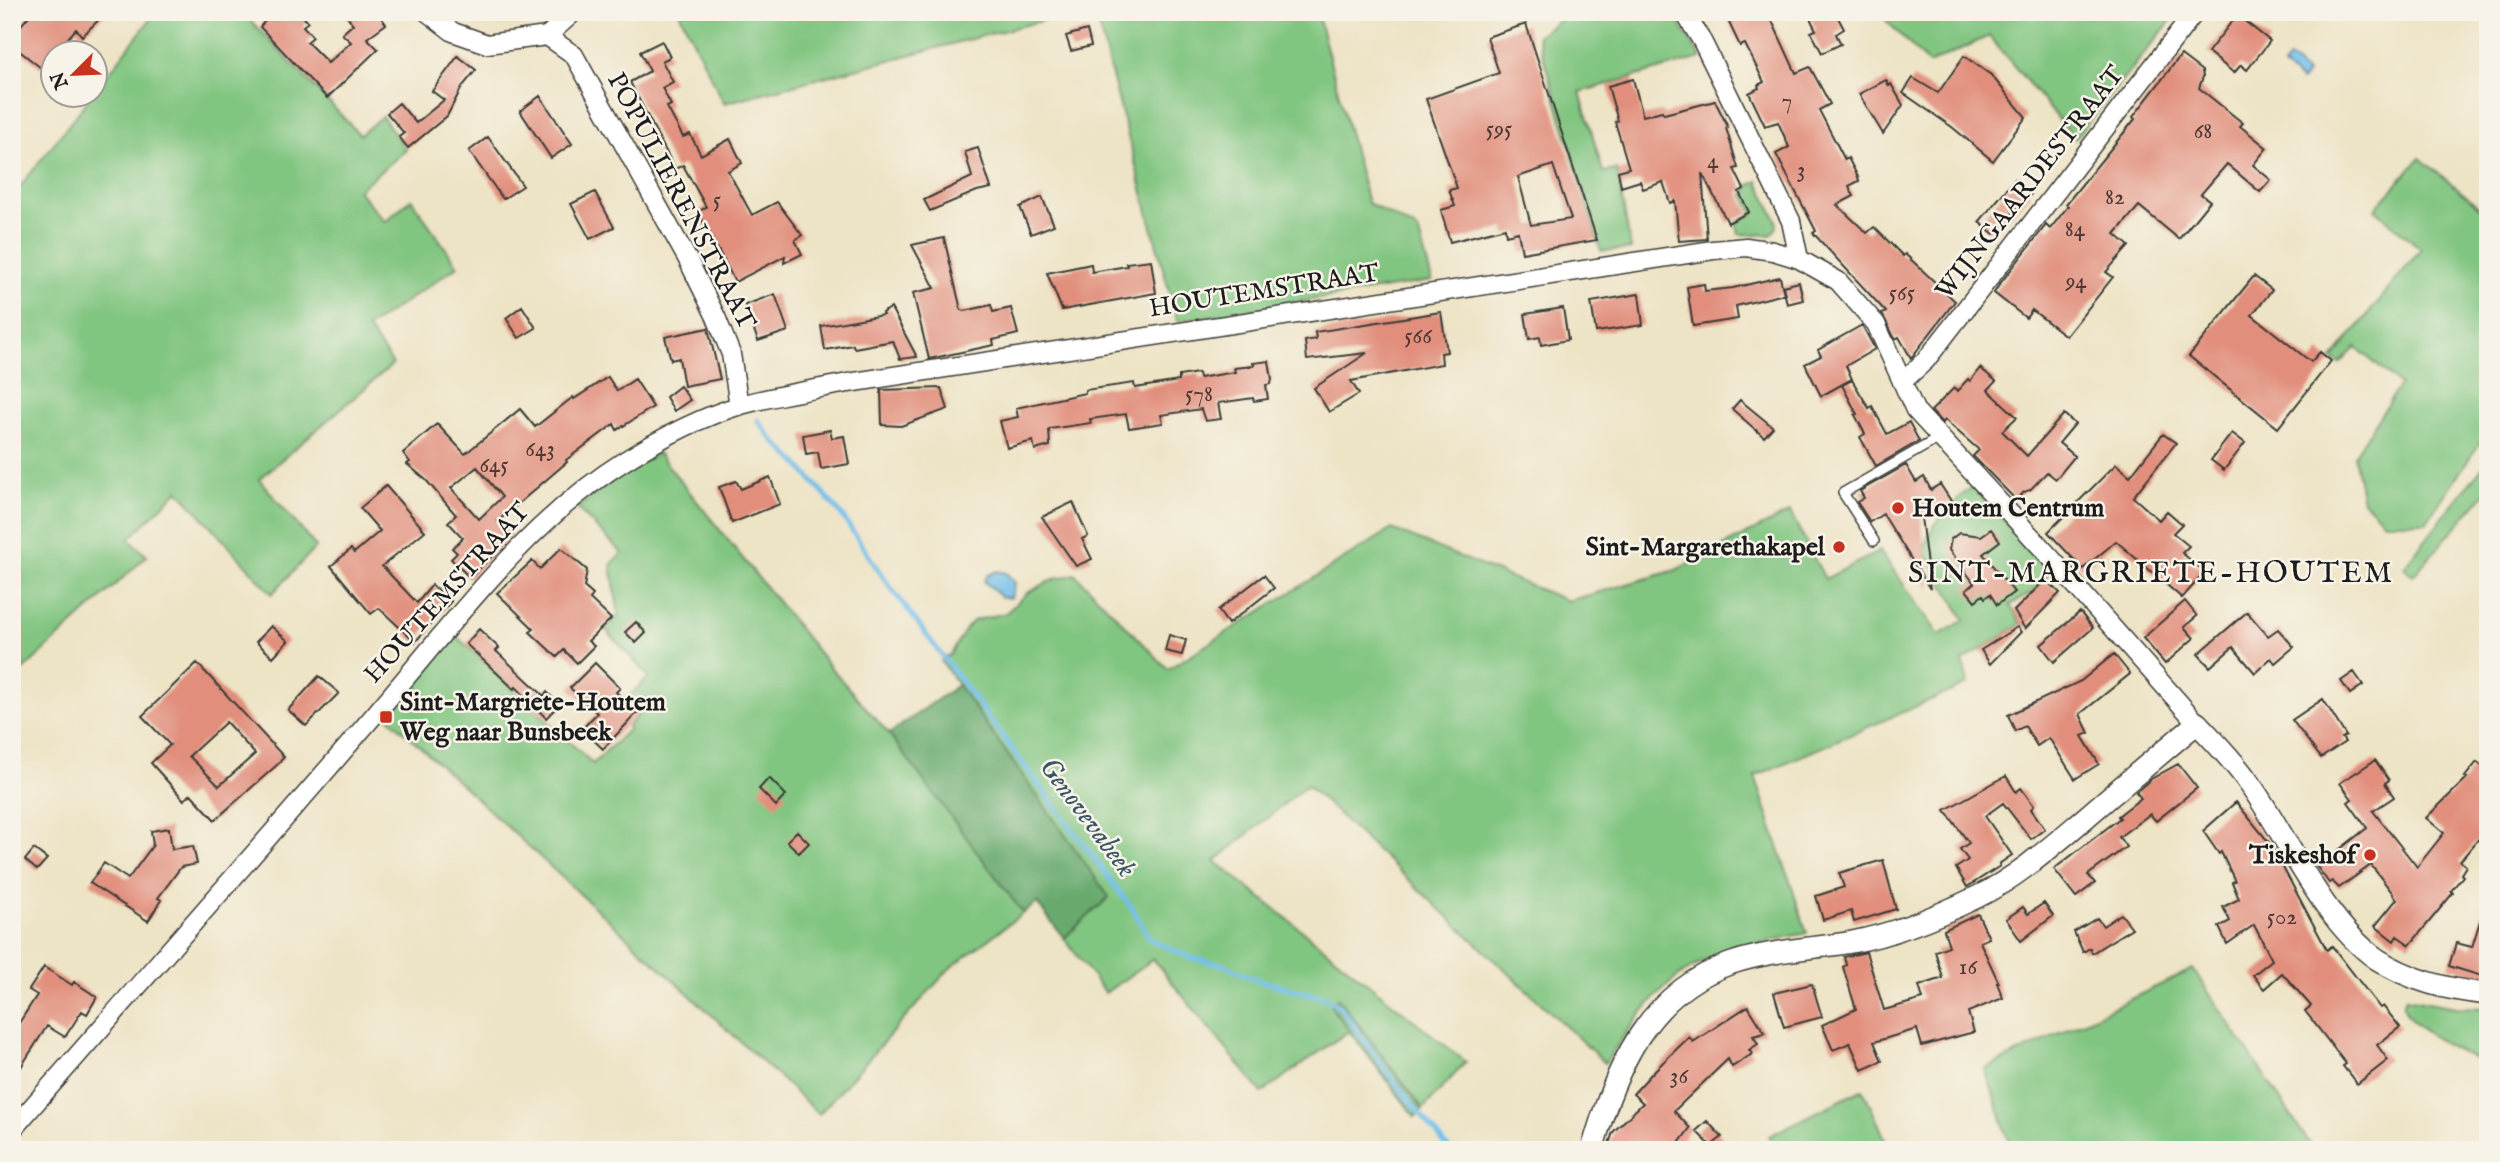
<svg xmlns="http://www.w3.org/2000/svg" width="2500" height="1162" font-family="'IM FELL English',serif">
<rect width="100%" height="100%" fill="#f7f3e8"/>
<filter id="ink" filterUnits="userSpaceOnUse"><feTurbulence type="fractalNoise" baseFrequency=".0143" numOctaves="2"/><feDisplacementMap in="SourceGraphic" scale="14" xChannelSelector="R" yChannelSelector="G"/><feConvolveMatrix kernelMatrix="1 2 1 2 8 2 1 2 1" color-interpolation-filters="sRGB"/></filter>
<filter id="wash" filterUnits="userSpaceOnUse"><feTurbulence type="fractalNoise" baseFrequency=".00686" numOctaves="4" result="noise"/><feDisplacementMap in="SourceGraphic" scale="28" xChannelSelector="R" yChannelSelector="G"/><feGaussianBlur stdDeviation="1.57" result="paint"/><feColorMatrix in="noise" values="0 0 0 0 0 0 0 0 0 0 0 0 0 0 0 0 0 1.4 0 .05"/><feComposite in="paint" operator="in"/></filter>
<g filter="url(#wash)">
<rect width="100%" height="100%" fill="#ede3c5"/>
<path fill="#80c580" stroke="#4e704e" stroke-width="2" d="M156,12H252L251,21L360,135L382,116L406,150L358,190L385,222L411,199L458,266L367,328L393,364L259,479L316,547L272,594L178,490L129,539L147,556L12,680V197L92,95L94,94L95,91Z
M679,12H1075L724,103Z
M1095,12H1317L1368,203L1418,230L1432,281L1177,321Z
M1571,12H1672L1701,58L1580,92L1603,172L1617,170L1631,249L1601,251L1537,36Z
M1878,12H2178L2075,139L1989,36L1929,64Z
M2420,158L2488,214V431L2426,522H2384L2363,501L2354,456L2400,385L2356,347L2340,364L2332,359L2421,249L2375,209Z
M1758,181L1776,219L1777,227L1771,235L1739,234L1736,223L1753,213L1744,195L1748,186Z
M658,453L830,667L889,734L1023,913L949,969L819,1114L388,717L455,635L593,764L629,729L627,727L639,714L626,699L649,677L605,629L619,615L611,565L622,553L577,508L613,480Z
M2488,460V490L2413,576L2404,567Z
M1972,486L2051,572L2030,594L2010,605L2021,624L1963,661L1968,684L1755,776L1807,933C1769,941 1728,947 1693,967C1658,986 1627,1031 1605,1063L1307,785L1215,861L1466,1062L1423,1109L1338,999L1334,1011L1350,1030L1262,1093L1153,959L1105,993L1064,938L1109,897L941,661L951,654L966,629L973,621L1006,613L1027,593L1054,579L1075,574L1168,669L1392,529L1568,601L1676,570L1790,512L1825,579L1880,551L1939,635L1965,620L1925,553C1922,530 1957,500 1972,486Z
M2193,969L2314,1150H2012L1985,1069Z
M2406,998L2456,1007L2488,1008V1065C2463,1053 2414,1033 2403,1006Z
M1863,1089L1890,1150H1778L1769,1136Z"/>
<path fill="#68aa6e" stroke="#426345" stroke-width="2" d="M958,685L1109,897L1064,938L1037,903L1023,913L889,734Z
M1338,998L1423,1109L1415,1117L1334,1011L1331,1005Z"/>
<path fill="#6ebde9" stroke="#456c82" stroke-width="2" d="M2289,58L2307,74L2301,81L2283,66Z
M997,571L1006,573L1015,583L1011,598L1001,597L984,581L988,575Z"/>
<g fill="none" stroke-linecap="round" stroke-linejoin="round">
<path stroke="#6ebde9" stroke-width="5" d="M758,420L771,438L797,463L841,514L883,577L1133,910L1151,940L1192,958L1221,964L1261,981L1326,998L1340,1007L1399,1088L1450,1150"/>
</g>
<g id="blocks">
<path fill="#e18e7b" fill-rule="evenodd" d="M32,12H107L82,36L76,29L41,68L12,45V36Z
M272,12H299L308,22L303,26L313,37L307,42L328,63L351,42L342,34L353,24L344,12H377L386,24L367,38L378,49L327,98L260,27Z
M1724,12H1768L1796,73L1810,67L1830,104L1819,110L1845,160L1848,158L1858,177L1859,181L1849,186L1854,196L1837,205L1867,233L1874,227L1903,256L1905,254L1955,301L1911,358L1899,337L1895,339L1882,314L1886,312L1813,233L1816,231L1776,154L1789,147L1778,122L1765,126L1749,93L1759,88L1758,85L1764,82L1745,44L1740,46Z
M1807,12H1835L1844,29L1836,34L1841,44L1822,53L1811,32L1816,30Z
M2237,15L2270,41L2247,70L2241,65L2234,73L2208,52Z
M1526,24L1597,240L1522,253L1518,232L1506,235L1505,228L1450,242L1441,210L1455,206L1449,190L1457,188L1426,99L1499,73L1487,37ZM1553,165L1571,219L1531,225L1518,177Z
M1087,30L1091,46L1071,51L1066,36Z
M662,41L670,57L662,61L673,82L662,88L671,105L667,107L683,137L690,134L701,155L730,139L742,163L728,171L752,215L777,202L802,235L795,240L802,254L784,263L785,256L735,282L698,212L706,207L683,165L675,169L630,82L650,71L640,52Z
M2181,55L2202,71L2203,77L2199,88L2243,123L2240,126L2267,148L2253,165L2271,180L2260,192L2227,164L2201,194L2210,201L2179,239L2139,206L2115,234L2129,246L2106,272L2113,277L2066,336L2032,310L2026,318L1994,293L1999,285L2046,225L2050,229L2068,206L2066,204L2135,119L2133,117Z
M458,56L476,70L462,87L447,116L408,148L399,137L404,133L387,113L399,103L416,123L444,100L432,91Z
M1964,56L1991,75L2026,117L1993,161L1952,127L1903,93L1913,78L1938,93Z
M1633,79L1643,116L1662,111L1664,114L1715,101L1728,127L1726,128L1738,168L1734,169L1744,189L1739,192L1749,212L1728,223L1702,173L1707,239L1679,241L1675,201L1670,203L1663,182L1643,189L1640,181L1621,187L1618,171L1629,168L1615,122L1618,121L1608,86Z
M1886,80L1889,86L1891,84L1903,105L1883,134L1859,94Z
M540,96L572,144L551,158L520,111Z
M488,137L523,186L503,199L469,151Z
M978,148L991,188L977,191L930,211L924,200L972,177L965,152Z
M2015,179L2031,194L1994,234L1979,222Z
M595,192L614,227L590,239L571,204Z
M1042,197L1054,225L1031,234L1020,207Z
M944,238L961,310L965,311L991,305L993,312L1011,308L1018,334L993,340L994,345L929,359L913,293L935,288L912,245Z
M1151,260L1156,293L1062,310L1047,273L1091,264L1092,272L1127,266L1126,263Z
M2254,276L2272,290L2252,315L2311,362L2320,352L2331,361L2278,428L2189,356Z
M1780,277L1784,294L1736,306L1738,319L1693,326L1687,287L1704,284L1705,291L1733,288Z
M1799,282L1803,300L1787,304L1783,286Z
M775,294L788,331L758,341L745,305Z
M1639,294L1643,325L1596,332L1591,302Z
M522,306L536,328L519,338L506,318Z
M891,308L917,357L900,359L893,341L854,348L853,345L825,350L821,326L883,315L882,313Z
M1563,308L1568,340L1541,345L1540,337L1529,339L1525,314Z
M1441,312L1447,352L1441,353L1442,364L1351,381L1359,394L1329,412L1314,388L1367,353L1307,360L1305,341L1316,339L1315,332Z
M1862,325L1875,349L1846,366L1852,379L1821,396L1805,364L1821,356L1818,350Z
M708,328L720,379L684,386L679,358L671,360L665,337Z
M1269,361L1272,379L1271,384L1266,385L1268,399L1254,401L1253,398L1218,403L1221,419L1205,421L1201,409L1161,415L1163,423L1129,428L1126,414L1090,419L1091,423L1049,429L1050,446L1035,450L1033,441L1007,448L1000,421L1018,417L1016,408L1085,393V390L1134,383L1135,388L1179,381V376L1198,373L1199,378L1235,372L1234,368L1254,366L1253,363Z
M1980,368L1996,381L1988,390L2017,417L2002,431L2027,456L2064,414L2075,424L2059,443L2075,456L2056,479L2047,472L2030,490L2024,492L2016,500L1973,456L1979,450L1945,420L1942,423L1931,411L1954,388L1957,391L1968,379L1970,381Z
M608,377L617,391L635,379L653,407L617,430L614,424L566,460L567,462L498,521L512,536L470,578L451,559L457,553L452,548L463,538L448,522L456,515L426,480L407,464L410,462L403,453L437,424L465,454L520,409L535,427L573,397L574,399ZM477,467L502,497L479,519L451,488Z
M1852,380L1869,408L1872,406L1887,434L1909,422L1919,441L1876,466L1860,437L1865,434L1855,415L1857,414L1842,385Z
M680,386L690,400L674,411L666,397Z
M941,388L948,409L901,426L882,425L881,390Z
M1740,400L1773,427L1764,437L1732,409Z
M830,430L832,438L844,436L849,464L821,469L818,452L806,454L803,435Z
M2232,433L2245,443L2224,470L2211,460Z
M2163,434L2176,443L2133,497L2159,520L2167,511L2182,524L2173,533L2189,546L2182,553L2205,572L2182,598L2116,541L2083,569L2048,532L2116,464L2130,476Z
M1906,465L1916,482L1924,477L1931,490L1940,484L1951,501L1921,517L1930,589L1883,514L1870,522L1857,502L1864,498L1860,491Z
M770,477L780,504L732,523L719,487L736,481L741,489Z
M386,486L425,531L382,566L417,603L432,585L451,601L415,642L379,608L371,614L331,566L351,549L354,553L380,531L360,508Z
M1073,502L1088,536L1082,539L1092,559L1076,566L1042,517Z
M1991,529L2000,541L1983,554L2014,592L1997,605L1990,594L1985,598L1983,595L1975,601L1966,590L1974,583L1949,550L1951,539L1959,533L1981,536Z
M561,548L587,570L584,587L593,595L590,599L611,619L588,641L594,646L577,663L564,650L557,657L530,632L534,629L497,593L532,561L540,569Z
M1264,575L1274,588L1228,624L1218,610Z
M2046,579L2060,593L2025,629L2014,611Z
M2185,601L2197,616L2184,627L2194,638L2165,664L2143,638Z
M2080,612L2093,628L2054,662L2041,645Z
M2247,612L2268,636L2278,629L2294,647L2275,663L2271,658L2255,673L2233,647L2210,667L2198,654Z
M636,622L646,633L636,643L625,632Z
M271,626L288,641L273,657L256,642Z
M2017,627L2021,632L1990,664L1981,650Z
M479,629L499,648L496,651L544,696L547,692L559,705L546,718L516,687L514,689L466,644Z
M1169,635L1186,640L1182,655L1165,651Z
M2114,654L2130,674L2080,714L2089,733L2082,736L2099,764L2075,779L2049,738L2037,746L2025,726L2015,731L2008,715L2081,681Z
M197,663L284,757L277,765L215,820L191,794L184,800L151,763L170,745L142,716ZM226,722L255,754L219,786L189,756Z
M595,663L620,688L616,692L637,713L603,749L582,729L597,713L570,688Z
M2354,672L2363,685L2350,694L2341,681Z
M319,676L339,693L306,726L288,710Z
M2323,699L2346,736L2342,738L2345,742L2321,758L2292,720Z
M2375,760L2389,780L2385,783L2394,797L2373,811L2417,867L2444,833L2426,818L2467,778L2465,777L2477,762L2488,771V828L2460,861L2466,866L2461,874L2463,876L2451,891L2453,893L2410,945L2397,936L2394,941L2375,926L2397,899L2371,865L2339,888L2332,881L2329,883L2317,867L2367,828L2348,802L2352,799L2340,783Z
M2178,764L2197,788L2156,821L2150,814L2119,837L2126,847L2088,875L2095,883L2076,897L2054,869L2120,818L2118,816L2141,798L2136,792L2151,779Z
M2006,776L2016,792L2021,788L2034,806L2031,809L2045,829L2031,839L2003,803L1985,816L2012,855L1999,864L2000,866L1967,887L1956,868L1968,860L1960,849L1969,843L1945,810Z
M769,778L786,795L776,806L759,789Z
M2236,802L2271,845L2327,950L2332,946L2380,1008L2383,1006L2400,1027L2377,1045L2388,1060L2357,1084L2343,1066L2346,1064L2305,1011L2311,1006L2282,973L2264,989L2253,975L2272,960L2254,925L2227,944L2219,927L2230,921L2223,907L2239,899L2232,882L2235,881L2221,852L2219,854L2203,831Z
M169,828L172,849L193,846L197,864L181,867L158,898L161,900L148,921L90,883L104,863L128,879L153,845L151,831Z
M797,831L809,843L799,853L787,841Z
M34,849L47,859L37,870L25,860Z
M1883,860L1896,909L1854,922L1851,911L1823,920L1816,896L1844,887L1839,873Z
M2044,903L2053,916L2021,941L2006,919L2023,907L2028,914Z
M2484,908H2488V978L2449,966L2456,943L2472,947Z
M1978,914L1989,938L1980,942L1999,983H1997L2003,998L1968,1012L1974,1032L1922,1046L1917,1029L1874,1042L1882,1061L1862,1070L1850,1043L1833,1050L1822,1025L1856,1009L1843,967L1846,965L1844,957L1866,952L1884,1010L1923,999L1919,986L1943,978L1935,951L1949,946L1944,930Z
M2121,914L2132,928L2092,953L2090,948L2083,952L2074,932L2097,918L2103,926Z
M44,967L72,985L74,982L97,997L87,1014L82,1011L65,1037L47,1026L12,1081V1034L37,995L29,990Z
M1812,984L1822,1017L1784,1027L1774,993Z
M1748,1006L1765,1033L1753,1036L1758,1044L1749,1050L1752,1054L1732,1067L1728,1059L1674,1111L1690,1128L1674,1150H1607L1613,1132L1643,1103L1633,1094L1653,1072L1689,1037L1693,1042Z
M1707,1121L1722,1137L1711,1146L1696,1131Z"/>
</g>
</g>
<g filter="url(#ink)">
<use href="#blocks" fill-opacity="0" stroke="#3b3a35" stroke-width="2"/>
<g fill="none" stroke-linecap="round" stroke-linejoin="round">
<defs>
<path id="service" d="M1874,541L1843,493L1939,438"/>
<path id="minor" d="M427,12L453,32L487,44L547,36L574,12
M1684,12L1702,41L1791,221L1799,259
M547,36L574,55L688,260L716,317L731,354L739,406
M1902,382L1926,360L2195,12
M12,1130C133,991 256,853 376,713C453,624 525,523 626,460C661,438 701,417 741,405C776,395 812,390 848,383L1713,250L1746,247L1773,251L1799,259L1838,281L1876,324L1915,410L2051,558L2197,723"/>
<path id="tertiary" d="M1592,1150C1615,1070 1646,992 1732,963C1771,950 1812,949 1852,942C1895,934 1938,916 1977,897C2016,878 2051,847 2084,819C2121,787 2159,755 2197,723C2215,742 2234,761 2249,783C2288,837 2322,921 2377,959C2411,981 2448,990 2488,994"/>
</defs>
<use href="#service" stroke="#3b3a35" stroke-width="12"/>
<use href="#minor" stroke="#3b3a35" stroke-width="21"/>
<use href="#tertiary" stroke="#3b3a35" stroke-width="24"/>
<use href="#service" stroke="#fff" stroke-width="9"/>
<use href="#minor" stroke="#fff" stroke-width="18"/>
<use href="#tertiary" stroke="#fff" stroke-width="21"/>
</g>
</g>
<g fill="#c8321e" stroke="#f7f3e8" stroke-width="2.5">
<circle cx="1898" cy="508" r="7"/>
<circle cx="1839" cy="547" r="7"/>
<rect x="379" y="710" width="14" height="14" rx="3.5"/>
<circle cx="2370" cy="855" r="7"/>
</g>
<g text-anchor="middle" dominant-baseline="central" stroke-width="5" stroke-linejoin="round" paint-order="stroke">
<g font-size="23" fill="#4d3834">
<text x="1787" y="101">7</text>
<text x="1499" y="129">595</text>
<text x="2203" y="131">68</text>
<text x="1713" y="161">4</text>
<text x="1801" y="170">3</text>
<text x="2115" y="197">82</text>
<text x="717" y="200">5</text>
<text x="2075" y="229">84</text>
<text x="2076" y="281">94</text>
<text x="1902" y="293">565</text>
<text x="1418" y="336">566</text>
<text x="1199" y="394">578</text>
<text x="540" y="449">643</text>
<text x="494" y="465">645</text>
<text x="2282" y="917">502</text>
<text x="1968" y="967">16</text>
<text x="1679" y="1076">36</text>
</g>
<g font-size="26" fill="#1c1c1c" stroke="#f7f3e8">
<text transform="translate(2030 183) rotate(-52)">WIJNGAARDESTRAAT</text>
<text transform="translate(681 201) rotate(62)">POPULIERENSTRAAT</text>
<text transform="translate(1264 291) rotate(-9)">HOUTEMSTRAAT</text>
<text transform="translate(447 593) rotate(-48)">HOUTEMSTRAAT</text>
</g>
<g font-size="26" font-weight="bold" fill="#1c1c1c" stroke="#f7f3e8" text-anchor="start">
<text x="1912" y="508">Houtem Centrum</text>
<text x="1825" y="547" text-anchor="end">Sint-Margarethakapel</text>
<text x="400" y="702">Sint-Margriete-Houtem<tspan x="400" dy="30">Weg naar Bunsbeek</tspan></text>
<text x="2356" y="855" text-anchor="end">Tiskeshof</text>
</g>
<g font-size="28" font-style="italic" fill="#395464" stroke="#f7f3e8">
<text transform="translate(1087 818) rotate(53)">Genovevabeek</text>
</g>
<g font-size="30" letter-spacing="2" fill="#1c1c1c" stroke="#f7f3e8">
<text x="2151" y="574">SINT-MARGRIETE-HOUTEM</text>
</g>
</g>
<rect width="2500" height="1162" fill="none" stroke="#f7f3e8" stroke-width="42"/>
<g transform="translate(74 74) rotate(246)"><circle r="33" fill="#f7f3e8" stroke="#9f9d96" stroke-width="2"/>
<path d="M0-5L12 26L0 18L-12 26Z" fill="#c8321e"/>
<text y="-10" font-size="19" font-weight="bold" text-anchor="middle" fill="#1c1c1c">N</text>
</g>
</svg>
